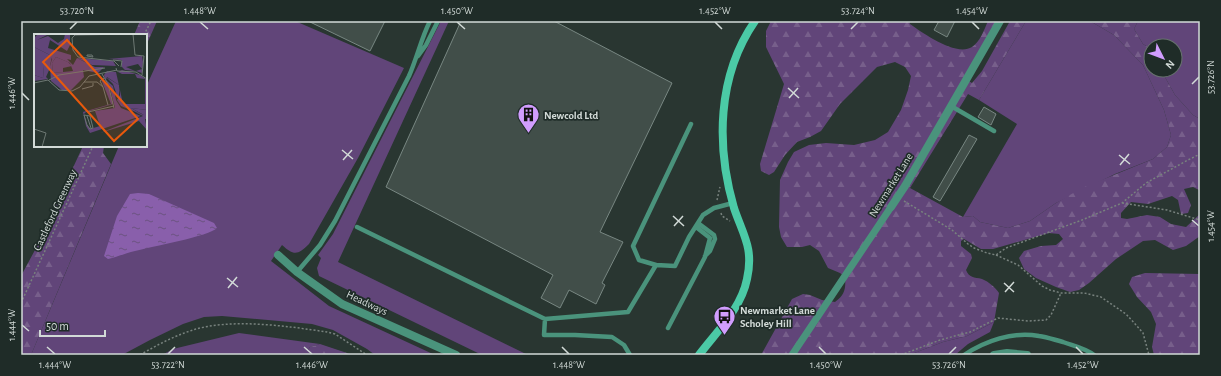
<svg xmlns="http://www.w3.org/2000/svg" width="1221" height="376" font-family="'Alegreya Sans',sans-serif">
<defs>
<pattern id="forest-firs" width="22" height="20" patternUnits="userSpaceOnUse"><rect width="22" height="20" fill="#614579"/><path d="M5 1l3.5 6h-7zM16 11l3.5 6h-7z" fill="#775f8b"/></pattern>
<pattern id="water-ripples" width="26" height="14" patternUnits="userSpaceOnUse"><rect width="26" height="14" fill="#895fab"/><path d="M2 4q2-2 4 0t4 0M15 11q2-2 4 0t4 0" fill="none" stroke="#6b5380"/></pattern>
</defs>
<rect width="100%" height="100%" fill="#293631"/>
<path fill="#614579" d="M176,21H295L404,68L358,158L309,244C298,255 294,256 282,245L271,261L329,306L435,355H375L367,349L333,330L312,324L222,316L204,317L183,324L150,340L122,355H31L119,146H146V87Z
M441,21H449L338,262L528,355H482L319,276L317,268L321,258L318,255L333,234Z
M1026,21H1090L1114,35L1143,65L1164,110L1171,135L1167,147L1153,159L1115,174L1056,203L1030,221L1008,228L980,222L973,216L963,217L1017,124L979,100Z
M1138,21H1200V119L1193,115L1175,95L1161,70H1175V46H1151V49L1143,44L1134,29Z
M994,322L990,332L968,344L955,355H909L943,342L967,336Z
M239,333L320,344L310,347L308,350L311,355H162L173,349Z"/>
<path fill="url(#forest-firs)" d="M140,21H157L146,46V35H134Z
M771,21H909L910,24C923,33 956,57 972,47C980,42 984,30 988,21H998L967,80L972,83L982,71L1010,21H1026L979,100L968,94L910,188L963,217L973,216L980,222L1008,228L1030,221L1056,203L1082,188L1153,159L1167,147L1171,135L1164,110L1143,65L1114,35L1090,21H1138L1134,29L1143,44L1151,49V70H1161L1175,95L1193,115L1200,119V193L1199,190L1193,187L1184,189L1191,205L1188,213L1181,214L1178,200L1172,196L1148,204L1131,202L1121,213V218L1127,219L1147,215L1160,217L1171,224L1186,227L1199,215L1200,213V236L1186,246L1173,250L1155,240L1143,241L1116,259L1089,283L1079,290L1070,292L1056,287L1036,278L1024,269L1019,258L1024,251L1041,246L1056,245L1063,239L1059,234L1049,233L993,249H981L964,239L961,241V246L971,254L972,258L966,270C969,278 974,277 982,279C989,282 995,287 999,293L994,322L967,336L943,342L909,355H761L792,299L803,294L810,295L822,300L835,302C845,295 846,288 845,277L840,273L828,268L819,251L810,245L802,247H787L781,237L779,227L780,180L788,162L794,152L809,145L826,143L854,145L875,140L888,132L901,110L908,90L911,76L905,67L895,62L877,67L840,104L821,131L810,137L797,142L785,155L774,172L769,175L761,171L760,164L784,84L766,47V31Z
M83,146H104L103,153L111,164L31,355H21V276L35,250Z
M1145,273L1200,274V355H1154L1152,347L1156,324L1151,312L1137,297L1129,284L1132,277Z
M320,344L353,355H311L308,350L310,347Z"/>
<path fill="url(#water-ripples)" d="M138,193L149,194L214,223L217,228C210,236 150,247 135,251C126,253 117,257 108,259L104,256L117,216L130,194Z"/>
<path fill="#414e49" stroke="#788782" d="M308,21H385L370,51Z
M461,21H554L672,83L600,232L623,242L602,283L605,285L596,304L569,290L560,308L541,298L553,275L386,187Z
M939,21H955L947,37L934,30Z
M984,107L996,114L991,125L978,117Z
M969,135L977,139L940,201L933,197Z"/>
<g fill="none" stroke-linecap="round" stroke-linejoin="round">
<path stroke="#78827e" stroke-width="1.5" stroke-dasharray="2 2" stroke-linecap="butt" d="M144,35L151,21
M717,200L720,187
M904,201L952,230L968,244L974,248L987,253L996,255L1006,248L1082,220L1122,203L1146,183L1188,160L1200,154
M1122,203L1167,210L1200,220
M721,213L722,216L730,221
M996,255L1018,265L1042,286L1050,290L1061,293H1084L1101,297L1126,314L1136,325L1143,333L1149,355
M21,303L93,146
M140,355C157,345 174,336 193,330C231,318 287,326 327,332L335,334L367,355
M901,355L940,340L970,332L998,318L1028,321L1046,320L1051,315L1061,293"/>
<path stroke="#4a937c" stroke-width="4.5" d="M418,56L426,45L438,21
M951,106L994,131
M698,223L714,235L715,239L710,251L705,256
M357,227L545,319
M656,265L639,260L633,246L691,124
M297,272L320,245L335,221L409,76C417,58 421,39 430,21
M668,328L705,257L710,238L696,227
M630,355L624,345L612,337L575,335H544L545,319L628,312L656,265L675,266L689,237L703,215L714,208L733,203
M964,355C985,341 1013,331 1039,336C1047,337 1055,340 1063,342C1074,346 1085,348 1094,355"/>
<path stroke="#4a937c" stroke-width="7" d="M792,355L891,207"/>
<path stroke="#4a937c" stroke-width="8" d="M891,207L905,186L1000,21
M278,255L297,272L342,304L456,355
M994,355L1007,353L1027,355"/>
<path stroke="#4bcaa6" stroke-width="8" d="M699,355C717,331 741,309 747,279C754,248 743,235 734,208C716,146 717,76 755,21"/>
</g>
<path fill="none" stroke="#d2dad7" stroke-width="1.5" d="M200,22L208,29M457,22L465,29M715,22L722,29M972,22L979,29M70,29L77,22M851,29L858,22M1192,84L1199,77M788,88L799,98M22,93L29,100M789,98L798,88M342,150L353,159M1119,155L1130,164M343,160L352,150M1120,165L1129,154M673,216L684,226M1192,220L1199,226M674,226L683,216M227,278L238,287M1004,283L1014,292M228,288L237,277M1005,292L1014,282M22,325L29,331M47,347L55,354M304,347L312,354M562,347L569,354M819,347L826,354M1076,347L1083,354M168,354L175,347M949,354L956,347"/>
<defs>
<symbol id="building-pin" viewBox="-11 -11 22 30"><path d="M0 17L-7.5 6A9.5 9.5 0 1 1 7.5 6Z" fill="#d19dfe" stroke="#1f2c28"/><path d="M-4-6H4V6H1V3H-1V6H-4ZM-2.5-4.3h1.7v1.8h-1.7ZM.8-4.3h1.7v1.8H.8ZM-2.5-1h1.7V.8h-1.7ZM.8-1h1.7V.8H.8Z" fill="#111"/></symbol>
<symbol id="bus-pin" viewBox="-11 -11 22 30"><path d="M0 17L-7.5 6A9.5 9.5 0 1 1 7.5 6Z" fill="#d19dfe" stroke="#1f2c28"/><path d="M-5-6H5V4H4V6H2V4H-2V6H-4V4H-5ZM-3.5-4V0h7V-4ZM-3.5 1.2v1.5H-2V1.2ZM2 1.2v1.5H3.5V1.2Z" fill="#111"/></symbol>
</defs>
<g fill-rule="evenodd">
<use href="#building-pin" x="516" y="102" width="25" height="34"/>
<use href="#bus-pin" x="712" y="304" width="25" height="34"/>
</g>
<g text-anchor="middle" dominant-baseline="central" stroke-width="3.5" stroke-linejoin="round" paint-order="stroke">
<g font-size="11" font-weight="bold" fill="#d2dad7" stroke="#1f2c28" text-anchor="start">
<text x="544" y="115">Newcold Ltd</text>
<text x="740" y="310">Newmarket Lane<tspan x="740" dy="13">Scholey Hill</tspan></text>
</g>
<g font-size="11" fill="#d2dad7" stroke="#1f2c28">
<text transform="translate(891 185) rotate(-58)">Newmarket Lane</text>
<text transform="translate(55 210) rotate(-65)">Castleford Greenway</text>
<text transform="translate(367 303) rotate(25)">Headways</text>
</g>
</g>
<g transform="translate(34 34)">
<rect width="113" height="113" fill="#293631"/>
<path d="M0,13L18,22L16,32H10L9,44L0,41ZM108,22L109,28L108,39L102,37L108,35L104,30L92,33L101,37L91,36L88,33V26L74,25ZM22,23L34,28L38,32L29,34V38L19,39L18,29ZM43,24L79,27L82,32L58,31ZM88,36L106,41L113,46V76L97,74L109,81L87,72L83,66L86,61L85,51L73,43L72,46L79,52L82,66L87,74L107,82L56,99L52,92L49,78L77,70L67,45L74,51L79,70L52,78L50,80L53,91L56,95L66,92L61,77L81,74L75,51L71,46L70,41L73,37L82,38L89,70H111V45L103,44L101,40H88L84,38Z" fill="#614579"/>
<path d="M4,0H15L3,6L14,2L24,9L30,5L31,0H36V11L33,17L16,6L14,14L37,21V26L33,25L39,31L43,24L61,33H70L64,39L49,36L50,43L37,56H28L17,47L16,34L12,43L14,45L0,47V41L9,44L10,32H16L18,25L16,21L0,13V4ZM22,23L36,29L39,37L19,39L18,29ZM72,43L85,51V67L79,50ZM97,74L113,76V85H111L113,96L105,87L66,99L109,82L101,78L110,81Z" fill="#614579" fill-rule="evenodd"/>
<path fill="none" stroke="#6d7873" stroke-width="1" d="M38,4L41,1L99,0L101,21L110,22L108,41M38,4L39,16L44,23L80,27L85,32M53,21H58L59,23L53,22ZM79,26L88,27L87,33M82,34L83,37L102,38L113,45M68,40L74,50L80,74M15,46L25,41L71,34M50,48H63L69,53L66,47L70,44M0,49L14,46L25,56L38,57L46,53L55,42L83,36M69,53L74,71M48,55L59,52V49M54,78L80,72M50,81L56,82L59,94L56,95L53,91ZM53,82L57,94M0,95L12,99L8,113"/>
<path fill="#e8590c" fill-opacity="0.15" stroke="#e8590c" stroke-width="2" d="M33,6L104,85L80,107L9,28Z"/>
<rect width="113" height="113" fill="none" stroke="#d2dad7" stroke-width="2"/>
</g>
<rect width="1221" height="376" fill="none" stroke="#1f2c28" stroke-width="44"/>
<g transform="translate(1163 58) rotate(132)"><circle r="19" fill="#1f2c28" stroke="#67726e"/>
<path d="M0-3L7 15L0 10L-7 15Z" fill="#d19dfe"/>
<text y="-6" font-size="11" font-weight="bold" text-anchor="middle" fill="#d2dad7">N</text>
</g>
<path d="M40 330v6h65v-6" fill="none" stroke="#d2dad7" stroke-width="2"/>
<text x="46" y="330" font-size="12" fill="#d2dad7" stroke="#1f2c28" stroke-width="3" paint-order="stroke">50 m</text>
<rect x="22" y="22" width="1177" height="332" fill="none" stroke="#d2dad7" stroke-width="1.5"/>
<g font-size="10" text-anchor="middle" fill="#d2dad7">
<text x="77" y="14">53.720°N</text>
<text x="200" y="14">1.448°W</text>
<text x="457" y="14">1.450°W</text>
<text x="715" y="14">1.452°W</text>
<text x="858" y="14">53.724°N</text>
<text x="972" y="14">1.454°W</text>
<text transform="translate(1210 77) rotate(-90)" y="4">53.726°N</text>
<text transform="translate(11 93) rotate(-90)" y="4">1.446°W</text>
<text transform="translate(1210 226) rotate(-90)" y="4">1.454°W</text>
<text transform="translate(11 325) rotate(-90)" y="4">1.444°W</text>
<text x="55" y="368">1.444°W</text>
<text x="168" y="368">53.722°N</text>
<text x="312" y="368">1.446°W</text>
<text x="569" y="368">1.448°W</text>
<text x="826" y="368">1.450°W</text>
<text x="949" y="368">53.726°N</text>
<text x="1083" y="368">1.452°W</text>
</g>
</svg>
